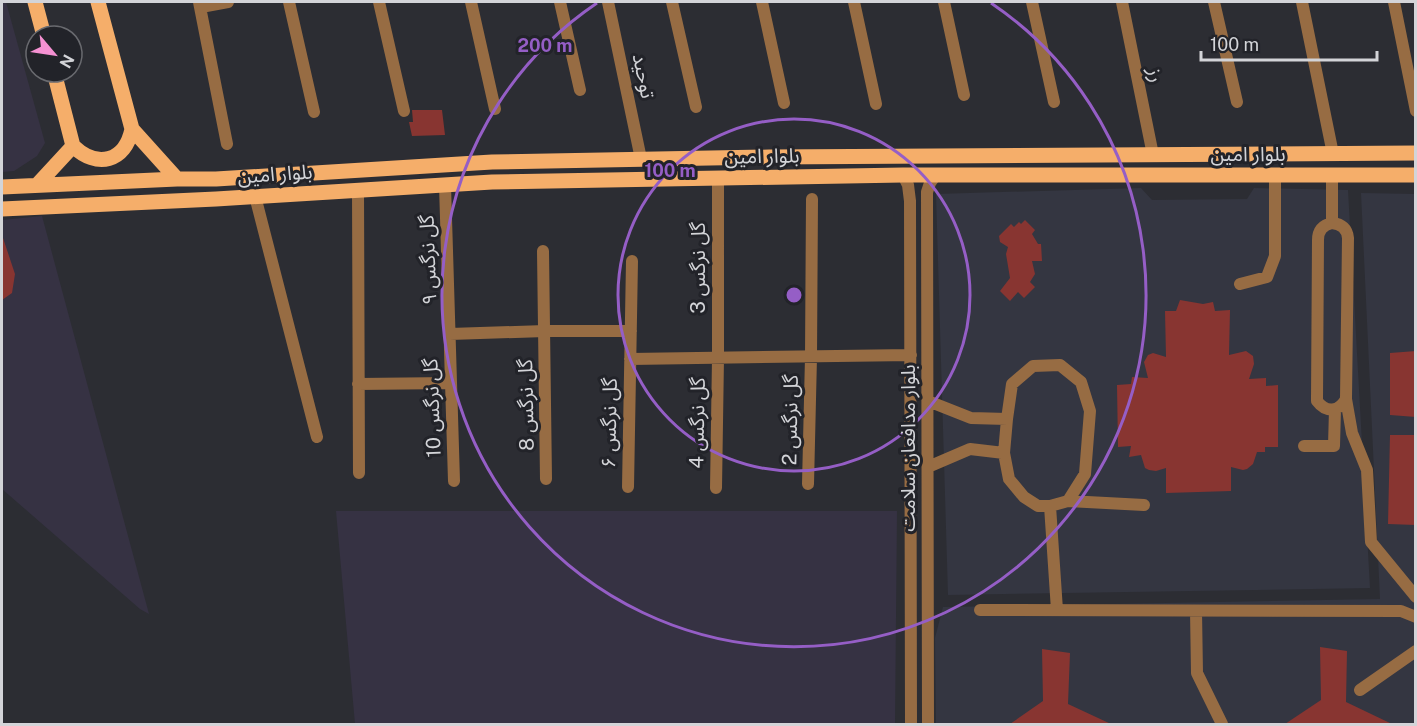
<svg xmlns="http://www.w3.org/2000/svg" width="1417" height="726" font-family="'Public Sans','Noto Sans Arabic',sans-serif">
<rect width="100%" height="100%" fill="#2c2d33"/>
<path fill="#363243" d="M2,2H6L45,143L37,156L14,171L2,172Z
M42,216L149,614L140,609L2,489V220Z
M336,511H897L895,724H355Z"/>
<path fill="#343641" d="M1141,188L1152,200L1247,199L1254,188L1348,190L1370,588L948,595L936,194Z
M1361,193L1415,194V724H936L935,638L943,607L1380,599Z"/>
<path fill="#883531" d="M412,110H442L445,135L412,136L409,122H413Z
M1025,220L1035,230L1032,234L1038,244H1041L1042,261H1032L1035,274L1030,282L1035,287L1024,298L1018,292L1010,301L1000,291L1010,278L1006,254L1008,247L1000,242L999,236L1011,224L1014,227L1019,222L1021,224Z
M2,238H3L15,274L12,293L2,300Z
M1180,300L1203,304L1213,302L1215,311L1230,310L1229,355L1246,351L1253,356L1254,364L1249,379L1266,378V386L1278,385V447H1265V452H1257L1253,464L1247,469L1243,470L1231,467V491L1166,493V468L1156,471L1149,470L1145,468L1141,455L1129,457L1131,446L1118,447L1117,385L1131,384L1132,377L1148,378L1144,362L1148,355L1153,353L1166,357L1165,311H1176Z
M1416,351V417L1390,415V353Z
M1390,435H1416V525L1388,524Z
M1320,647L1347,651L1346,702L1392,724H1285L1321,700Z
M1042,649L1070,653L1068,704L1111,724H1010L1043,701Z"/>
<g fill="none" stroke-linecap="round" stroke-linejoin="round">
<path stroke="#976c43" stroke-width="12" d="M199,2L227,144
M289,2L314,112
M379,2L404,111
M471,2L495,109
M560,2L580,90
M608,2L641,159
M672,2L696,107
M762,2L784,103
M854,2L876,104
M944,2L964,95
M1032,2L1054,102
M1122,2L1153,155
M1214,2L1237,102
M1302,2L1333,154
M1394,2L1416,111
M201,7L228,2
M903,175L908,185L910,201L911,724
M1332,175V223
M445,185L454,481
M358,190L359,473
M255,196L317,437
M1332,223C1341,224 1347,228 1348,238L1346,399C1339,412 1326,413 1317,401L1318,240C1318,230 1323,225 1332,223Z
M543,251L546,479
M1240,284L1267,277L1275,256V175
M450,334L545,331H631
M630,359L911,355
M1060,365L1081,382L1090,411L1085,474L1068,501L1050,506H1038L1024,497L1009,479L1004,453L1007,419L1012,384L1033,366Z
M358,384L451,383
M1346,399L1352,433L1367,470L1371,542L1416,597
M928,401L971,418L1007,419
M1304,446H1334L1335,409
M928,467L970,449L1004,453
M808,484L811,357L812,199
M628,487L632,261
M716,488L718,358V177
M1068,501L1144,505
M1050,506L1057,610
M980,610L1401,611L1416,617
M1196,611L1197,673L1222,724
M1360,690L1416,651
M928,724L927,192L930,183L936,175"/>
<path stroke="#f5ae6a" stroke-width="15" d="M35,2L44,36
M98,2L132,129L177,179
M73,146C97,169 125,162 132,129
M37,185L73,146L54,72
M2,187L177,179H216L492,162L769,157L1416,153
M2,209L216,199L492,182L903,175H1416"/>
</g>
<g fill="none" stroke="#955ec6" stroke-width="3">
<circle cx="794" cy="295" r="176"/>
<path d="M991 3A352 352 0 1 1 597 3"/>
</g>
<g text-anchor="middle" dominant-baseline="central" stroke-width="6" stroke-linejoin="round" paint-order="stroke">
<g font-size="20" fill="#d3d4d8" stroke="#222329">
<text transform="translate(1156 75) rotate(79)">رز</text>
<text transform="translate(644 76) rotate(78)">توحید</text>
<text x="1248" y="154">بلوار امین</text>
<text transform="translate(762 156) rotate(-1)">بلوار امین</text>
<text transform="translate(275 174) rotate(-4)">بلوار امین</text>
<text transform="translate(428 260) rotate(-92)">گل نرگس ۹</text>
<text transform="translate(698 268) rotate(-90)">گل نرگس 3</text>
<text transform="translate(526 405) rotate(-91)">گل نرگس 8</text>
<text transform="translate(432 408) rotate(-92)">گل نرگس 10</text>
<text transform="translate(790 420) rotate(-89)">گل نرگس 2</text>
<text transform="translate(609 423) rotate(-89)">گل نرگس ۶</text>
<text transform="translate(697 423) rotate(-89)">گل نرگس 4</text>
<text transform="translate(908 448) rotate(-90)">بلوار مدافعان سلامت</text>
</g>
</g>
<circle cx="794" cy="295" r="9" fill="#955ec6" stroke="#222329" stroke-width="3"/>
<g font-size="18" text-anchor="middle" font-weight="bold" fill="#955ec6" stroke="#222329" stroke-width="6" stroke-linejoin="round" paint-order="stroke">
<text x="545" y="52">200 m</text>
<text x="670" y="177">100 m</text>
</g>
<rect width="1417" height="726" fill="none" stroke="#d3d4d8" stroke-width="6"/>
<g transform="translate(54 54) rotate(119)"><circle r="28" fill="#222329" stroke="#696a6f" stroke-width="1.5"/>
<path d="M0-4.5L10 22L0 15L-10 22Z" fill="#f591d2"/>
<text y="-9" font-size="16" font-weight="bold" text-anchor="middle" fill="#d3d4d8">N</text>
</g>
<path d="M1201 51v9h176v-9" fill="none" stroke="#d3d4d8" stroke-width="3"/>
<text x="1210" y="51" font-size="18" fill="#d3d4d8" stroke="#222329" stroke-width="4.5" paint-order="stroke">100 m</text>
</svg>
